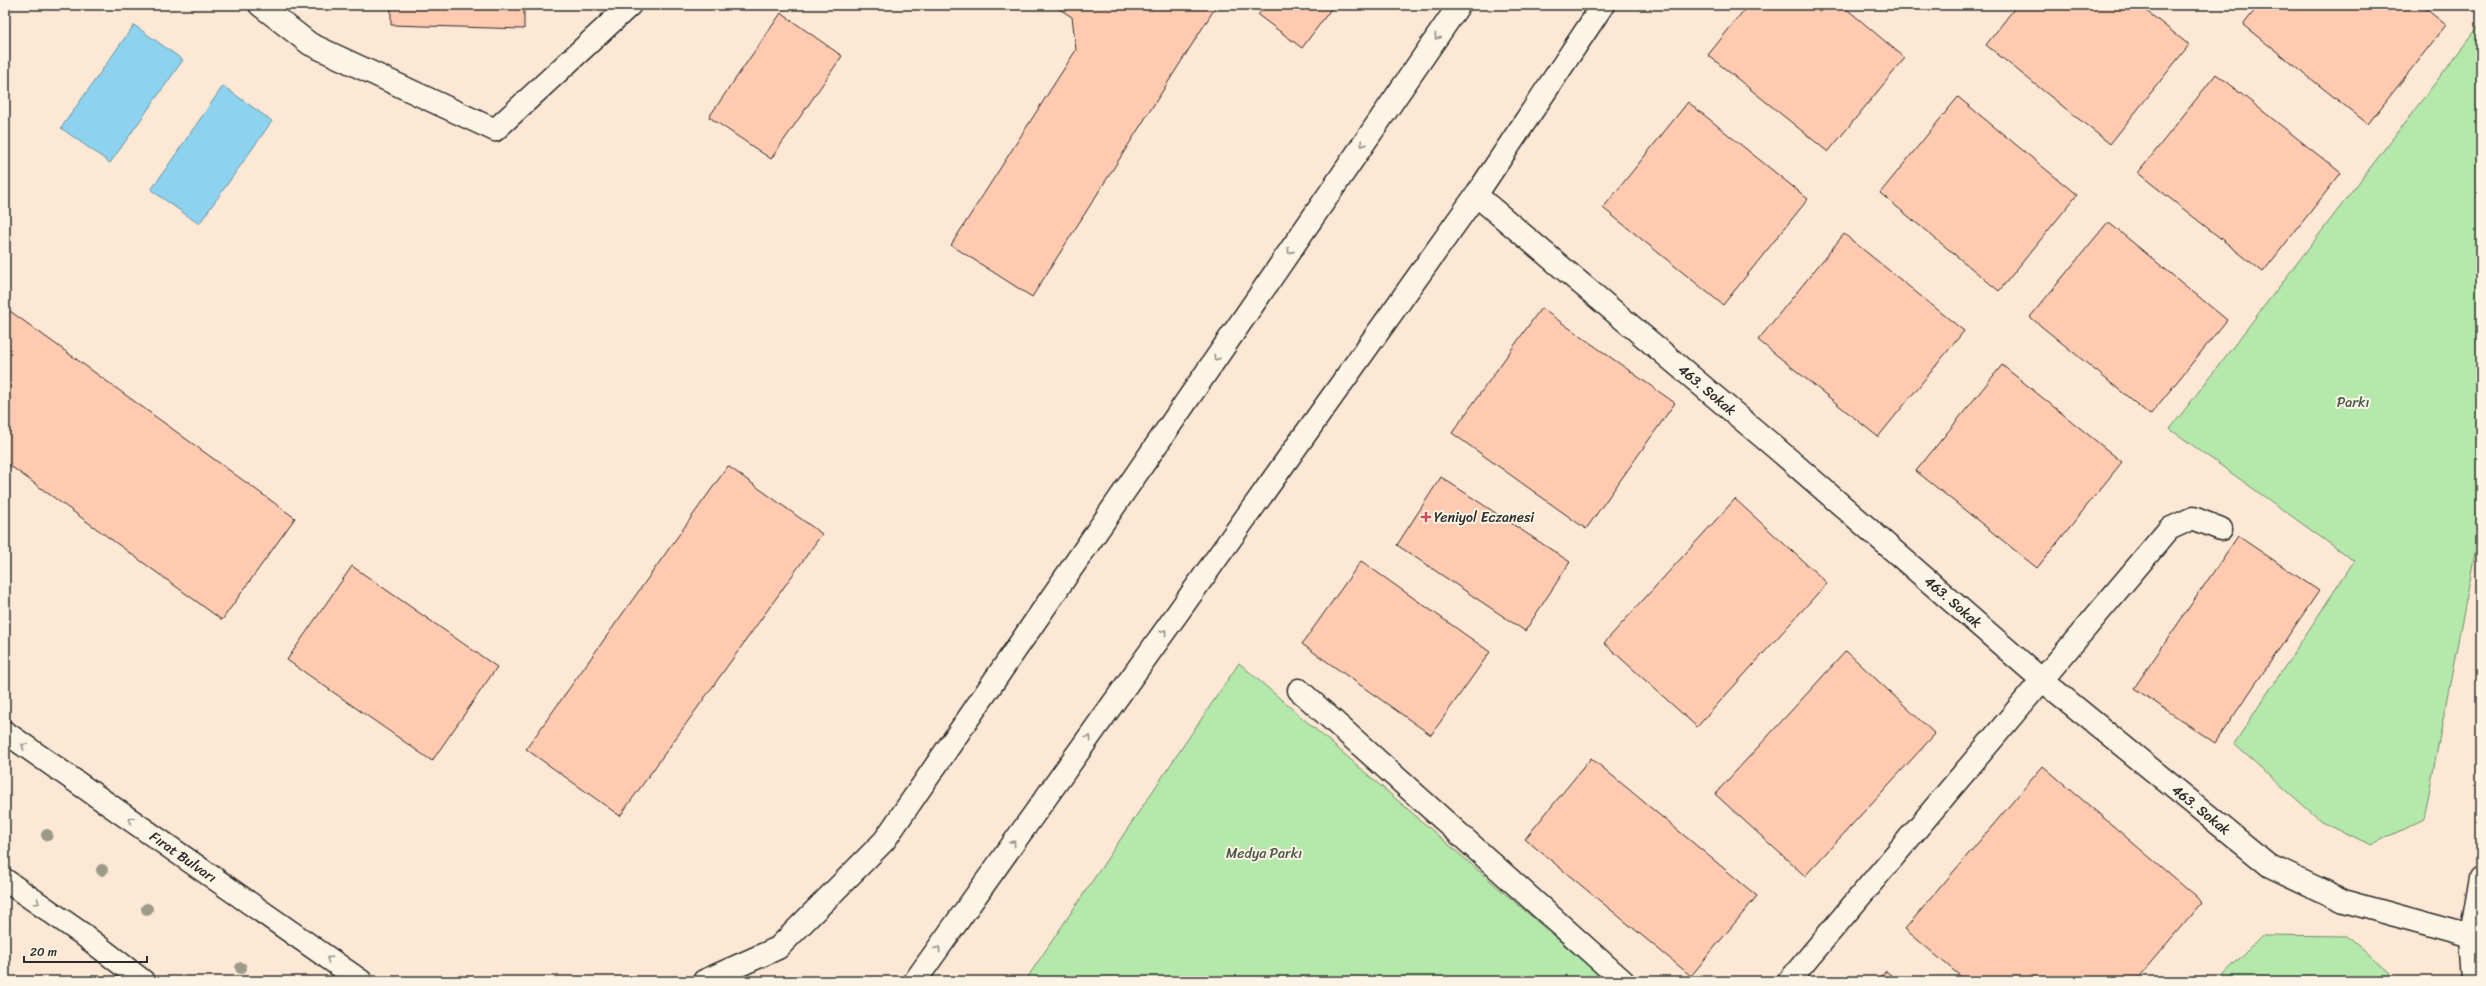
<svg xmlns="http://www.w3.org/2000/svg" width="2486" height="986" font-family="Sriracha,sans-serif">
<rect width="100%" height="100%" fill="#fde8d5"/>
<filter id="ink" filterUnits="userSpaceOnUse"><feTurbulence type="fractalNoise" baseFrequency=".025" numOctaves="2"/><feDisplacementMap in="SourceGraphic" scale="8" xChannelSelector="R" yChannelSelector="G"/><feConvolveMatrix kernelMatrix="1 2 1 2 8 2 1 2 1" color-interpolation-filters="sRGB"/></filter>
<g filter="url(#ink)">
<path fill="#b4e9ab" stroke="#708a6b" d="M2481,23V522L2424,819L2371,845L2321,821L2234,744L2354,561L2170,429Z
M1239,663L1606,981H1025Z
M2263,935L2347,936L2389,973L2392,981H2217Z"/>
<path fill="#8dd3ef" stroke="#6690a1" d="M134,25L183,60L110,163L61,128Z
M223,86L272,121L199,224L151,190Z"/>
<path fill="#ffcab0" stroke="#2b2b2b" d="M391,5H524V29L391,25Z
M1053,5H1217L1032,297L951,245L1076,50L1072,17Z
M1266,5H1334L1302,48L1258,15Z
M1748,5H1842L1905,58L1828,152L1708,55Z
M2017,5H2139L2189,45L2110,144L1986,45Z
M2259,5H2421L2446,25L2368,124L2243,25Z
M781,13L842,56L771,159L709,117Z
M2216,74L2341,173L2263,272L2138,173Z
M1958,97L2077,195L1999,291L1880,193Z
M1688,102L1808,199L1723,305L1603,208Z
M2108,222L2227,320L2150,415L2030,317Z
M1844,234L1964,331L1878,437L1758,340Z
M1541,308L1675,403L1586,529L1452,433Z
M10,311L295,518L222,620L5,462V318Z
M2002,365L2122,462L2037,568L1916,471Z
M728,466L822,534L620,816L526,749Z
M1441,477L1570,562L1525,631L1397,545Z
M1735,499L1827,583L1697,727L1604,643Z
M2238,536L2319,591L2215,743L2134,688Z
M1361,561L1490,652L1431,735L1302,644Z
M352,566L497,667L432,761L287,660Z
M1846,651L1935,734L1805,876L1715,794Z
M1591,758L1757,896L1691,976L1525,839Z
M2043,766L2202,902L2135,981H1966L1905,929Z
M1886,971L1898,981H1878Z"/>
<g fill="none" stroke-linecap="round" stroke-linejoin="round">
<defs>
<path id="minor" d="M260,5L310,44L495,130L630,5
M1476,195L1777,449L2042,680L2270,866L2344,901L2471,936
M1299,690L1623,981
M1789,981L2169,529L2193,518L2221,529
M2474,981L2471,936L2481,877"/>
<path id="major" d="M5,732L361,981
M5,880L81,933L143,981"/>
<path id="highway" d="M704,981L778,948L884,841L1459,5
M915,981L1476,195L1603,5"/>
</defs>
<use href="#minor" stroke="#2b2b2b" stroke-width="25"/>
<use href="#major" stroke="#2b2b2b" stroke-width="25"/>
<use href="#highway" stroke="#2b2b2b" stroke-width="25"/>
<use href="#minor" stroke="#fcf5e5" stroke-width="22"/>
<use href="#major" stroke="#fcf5e5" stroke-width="22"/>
<use href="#highway" stroke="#fcf5e5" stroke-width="22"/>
</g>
<g fill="#9c9a89">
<circle cx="47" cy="835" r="6"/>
<circle cx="102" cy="870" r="6"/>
<circle cx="147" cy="909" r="6"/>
<circle cx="241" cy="968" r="6"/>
</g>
<defs><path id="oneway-chevron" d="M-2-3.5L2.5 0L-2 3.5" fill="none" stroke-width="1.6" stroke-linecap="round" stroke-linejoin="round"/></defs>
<g stroke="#949088">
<use href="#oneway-chevron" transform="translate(1437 37) rotate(125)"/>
<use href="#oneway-chevron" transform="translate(1363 144) rotate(125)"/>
<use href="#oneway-chevron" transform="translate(1290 251) rotate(125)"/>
<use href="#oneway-chevron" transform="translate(1216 358) rotate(125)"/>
<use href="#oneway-chevron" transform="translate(1164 632) rotate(-54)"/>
<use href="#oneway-chevron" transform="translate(1089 738) rotate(-54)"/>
<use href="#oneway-chevron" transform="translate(24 746) rotate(-145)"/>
<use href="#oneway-chevron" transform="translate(131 820) rotate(-145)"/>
<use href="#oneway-chevron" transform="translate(1013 843) rotate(-54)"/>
<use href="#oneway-chevron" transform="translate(37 902) rotate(35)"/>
<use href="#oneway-chevron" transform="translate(938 949) rotate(-54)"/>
<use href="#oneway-chevron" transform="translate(329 959) rotate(-145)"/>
</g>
</g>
<path fill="#d1495b" stroke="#fcf5e5" stroke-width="1.5" d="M1424 511h4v4h4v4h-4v4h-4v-4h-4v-4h4z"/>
<g text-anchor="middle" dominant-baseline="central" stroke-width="4" stroke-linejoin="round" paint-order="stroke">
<g font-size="14" fill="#2b2b2b" stroke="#fcf5e5">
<text transform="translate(1707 390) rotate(40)">463. Sokak</text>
<text transform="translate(1953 602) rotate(41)">463. Sokak</text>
<text transform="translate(2201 810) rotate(39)">463. Sokak</text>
<text transform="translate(183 857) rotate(35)">Fırat Bulvarı</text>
</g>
<g font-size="14" fill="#4d5a4b" stroke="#fcf5e5">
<text x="2353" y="402">Parkı</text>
<text x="1264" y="853">Medya Parkı</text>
</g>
<g font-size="14" fill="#2b2b2b" stroke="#fcf5e5" text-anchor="start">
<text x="1434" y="517">Yeniyol Eczanesi</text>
</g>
</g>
<rect width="2486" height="986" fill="none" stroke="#fcf5e5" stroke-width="20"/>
<rect x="10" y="10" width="2466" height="966" fill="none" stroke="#2b2b2b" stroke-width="1.5" filter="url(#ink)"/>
<path d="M24 956v6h123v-6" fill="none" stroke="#2b2b2b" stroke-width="2"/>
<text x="30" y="956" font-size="12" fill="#2b2b2b" stroke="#fcf5e5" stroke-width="3" paint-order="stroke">20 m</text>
</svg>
